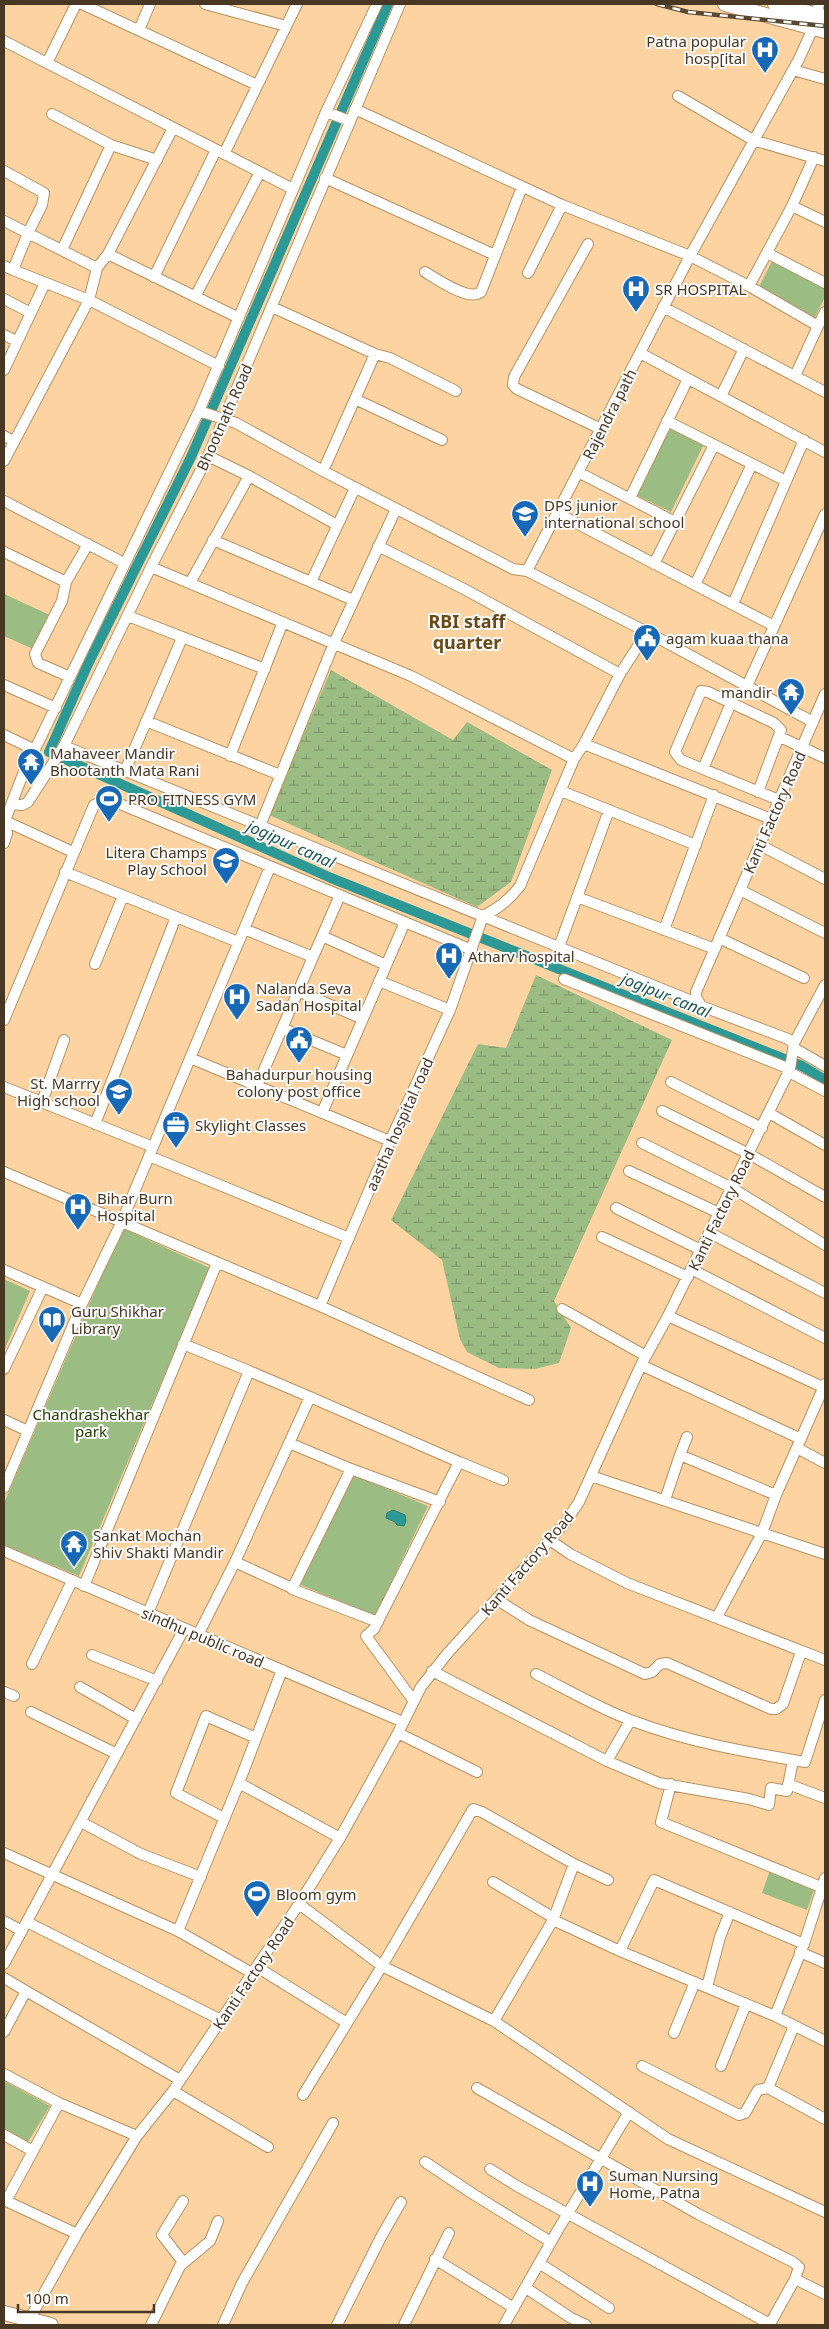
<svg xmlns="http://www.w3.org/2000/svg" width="829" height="2329" font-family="'Noto Sans',sans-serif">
<defs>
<pattern id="wetland-marsh" width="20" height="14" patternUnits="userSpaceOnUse" patternTransform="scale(1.25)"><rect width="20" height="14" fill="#9bbc83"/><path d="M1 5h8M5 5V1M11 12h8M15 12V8" fill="none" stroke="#809a6b"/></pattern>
<pattern id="water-ripples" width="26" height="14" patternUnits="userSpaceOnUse" patternTransform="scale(1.25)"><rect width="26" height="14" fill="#2c9997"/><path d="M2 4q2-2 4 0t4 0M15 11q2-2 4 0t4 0" fill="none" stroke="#277e7b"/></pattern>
</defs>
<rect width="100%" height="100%" fill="#fcd3a1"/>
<path fill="#9bbc83" d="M772,261L825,289V297L814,319L758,289Z
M667,426L704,444L671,512L634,494Z
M4,594L52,616L33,649L4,636Z
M122,1228L210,1268L79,1576L4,1545V1503Z
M4,1279L30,1291L4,1351Z
M349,1473L428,1506L375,1616L296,1583Z
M770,1870L815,1887L807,1910L762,1893Z
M4,2081L50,2106L28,2142L4,2129Z"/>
<path fill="url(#wetland-marsh)" d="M331,670L453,740L467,722L552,770L511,882L477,907L269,815Z
M536,975L672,1040L554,1301L571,1328L559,1363L535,1369L499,1368L467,1352L460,1339L442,1260L391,1220L478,1044L506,1048Z"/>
<path fill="url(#water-ripples)" stroke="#347c74" d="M393,1510L405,1515L406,1521L404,1526L397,1525L395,1522L386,1518L387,1513Z"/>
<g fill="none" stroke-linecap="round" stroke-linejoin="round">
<path stroke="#2c9997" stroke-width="10" d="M388,4L191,457L88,664L49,752L331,878L802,1066L825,1080"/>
<defs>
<path id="minor" d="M82,4L257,85
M205,4L286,26
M139,30L150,4
M4,41L293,189
M47,63L76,4
M793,70L825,79
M678,96L753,140L825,161
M355,109L562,205L690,256L749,286L818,326L795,376
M326,112L350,121
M52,114L111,145L157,160
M224,154L297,4
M4,171L44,193L42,205L28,233L13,270L4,266
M325,178L495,255
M792,206L825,222
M4,221L97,268
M588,244L514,377L513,385L517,389L601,429
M62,250L111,145
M767,253L825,283
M108,254L239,318
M13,270L89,300L97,268L108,254L173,128
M425,272C437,279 469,302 481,292L522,187
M528,273L562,205
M154,277L216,150
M749,286L792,206L814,157
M195,297L260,172
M4,299L31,313
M272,307L375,354L390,358L456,391
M663,307L825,392
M818,326L825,312
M4,335L17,341
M640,353L825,452
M4,370L45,283
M721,396L744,349
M355,399L442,440
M199,411L236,423L323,471L513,569L527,571L647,632L813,722
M667,421L786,481
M4,436L13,441
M208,456L249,476L337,525
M4,461L89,300L219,366
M323,471L375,354
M578,472L675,522
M630,498L688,379
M4,501L124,563
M557,513L774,626
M213,540L353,600
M378,546L464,589L620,674
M4,552L66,582
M654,564L714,445
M151,567L411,676L574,759
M527,571L690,256L799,59L813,28L819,4
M311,582L355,488
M190,583L249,476
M695,585L752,464
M733,604L804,440
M128,616L265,669
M70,677L38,663L35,654L62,601L66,582L88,544
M4,685L56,708
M747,686L825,514
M146,721L280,775
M4,735L35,750
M780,737L825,758
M584,744L620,674L647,632
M64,746L699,1004
M230,756L283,622
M703,769L731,703
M125,771L182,638
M561,791L696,845
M758,792L781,730L774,723L708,692L701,691L675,752L681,760L779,800
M12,804L22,805L28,802L64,746L151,567L208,456L400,4
M5,821L73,852
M4,823L23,774L199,411L326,112L377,4
M260,826L334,643L396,509
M4,843L7,833L5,821
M760,845L825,879
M65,872L238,942
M740,890L825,933
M577,897L715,949
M244,929L313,957
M664,930L714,795
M322,936L386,965
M719,938L804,978
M559,947L609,810
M95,964L123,896
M564,979L790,1069
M379,981L450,1010
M298,991L363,1019
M4,1020L94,805L108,799L472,950
M282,1028L347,1055
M794,1043L825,985
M794,1048L825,1066
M190,1058L390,1141
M789,1072L825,1091
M671,1082L762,1128
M257,1086L340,895
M4,1087L153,1147
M42,1102L64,1040
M662,1111L749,1154L825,1197
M322,1113L405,922
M769,1113L825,1145
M95,1124L176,917
M642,1143L732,1188L825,1245
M149,1156L349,1238
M629,1171L719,1213
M4,1172L320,1306L529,1400
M616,1208L701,1250
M710,1233L825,1293
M602,1237L688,1277
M691,1269L825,1338
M4,1270L82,1304
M320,1306L390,1141L450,1010L483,916C499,908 509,900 520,886L574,759L584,744L771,819
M562,1309L646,1356
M668,1316L825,1388
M183,1344L249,1371
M641,1365L801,1439
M4,1369L43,1287
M310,1397L459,1462L374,1629L366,1636L413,1700
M4,1420L28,1431
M289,1443L351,1469L292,1589L378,1622
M797,1448L825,1463
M680,1455L687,1437
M459,1462L503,1480
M351,1469L440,1502
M591,1476L825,1554
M4,1488L82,1304L122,1221L270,867
M665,1500L680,1455L776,1495
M550,1540L570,1554L627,1583L825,1660
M4,1551L403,1722
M235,1562L292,1588
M84,1586L217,1263
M496,1599L529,1620L645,1674L652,1672L660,1664L667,1663L771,1709H776L783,1704L801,1652
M148,1613L249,1371L310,1397L235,1562L198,1635
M717,1617L762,1533L776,1495L825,1384
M92,1655L157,1681
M32,1664L72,1581
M432,1671L607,1761L659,1783L749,1799L769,1805L771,1788L787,1791L793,1760
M536,1674C568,1690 600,1709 633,1721C688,1742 747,1752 805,1762L825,1700
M80,1687L136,1719
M4,1692L14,1696
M31,1712L117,1754
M398,1733L477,1772
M607,1761L630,1721
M239,1783L340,1838
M671,1784L661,1822L821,1887
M788,1784L825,1798
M224,1818L176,1793L206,1716L256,1738
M81,1822L141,1854L201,1877
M4,1853L178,1931L252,1973
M825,1878L804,1944L775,2016L825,2041
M493,1882L554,1918
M299,1904L382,1966L494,2021L668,2139L825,2212
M553,1920L574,1864
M4,1921L22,1931
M27,1922L221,2020
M178,1931L239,1783L282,1670
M620,1951L654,1880L804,1944
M800,1952L825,1963
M4,1964L184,1629
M257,1967L347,2023
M4,1978L26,1991
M707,1987L720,1937L730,1912
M494,2021L553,1920L620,1951L775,2016
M794,2026L768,2088L825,2119
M4,2032L26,1991L180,2080
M674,2033L695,1982
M642,2066L739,2115L745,2113L758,2090L768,2088
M721,2066L746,2004
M4,2074L59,2103L137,2136
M477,2088L698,2214L793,2262L799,2267L795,2279
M173,2091L268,2147
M303,2095L382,1966L473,1809L482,1812L574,1864L608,1880
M4,2135L33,2151
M425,2162L473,2194L551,2242
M490,2169L517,2186L770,2324L795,2279L825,2294
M4,2200L77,2234
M6,2201L59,2103
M435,2259L514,2308
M183,2262L162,2235L183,2201
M539,2263L609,2308
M526,2288L571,2318L586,2325
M29,2320L77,2234L137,2136L173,2091L299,1904L340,1838L398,1733L421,1687L447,1654L565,1523L579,1502L641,1365L668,1316L790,1069L794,1043L788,1039L701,1006L696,997V992L825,694
M151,2325L180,2266L210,2241L218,2221
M223,2325L242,2283L333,2123
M337,2325L381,2237L401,2202
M404,2325L449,2233
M504,2325L559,2228L629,2112"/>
<path id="highway" d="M725,4L825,31
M775,4L825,17
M4,2313L51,2325"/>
</defs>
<use href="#minor" stroke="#b79160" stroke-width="12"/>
<use href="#highway" stroke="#b79160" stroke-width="16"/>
<use href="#minor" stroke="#fff" stroke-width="10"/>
<use href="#highway" stroke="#fff" stroke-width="14"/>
<defs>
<path id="rail" d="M657,4L688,12L825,26"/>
</defs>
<use href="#rail" stroke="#594730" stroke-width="4.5"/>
<use href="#rail" stroke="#fcfcfc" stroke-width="2.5" stroke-dasharray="8" stroke-linecap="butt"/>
</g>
<defs>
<symbol id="hospital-pin" viewBox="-11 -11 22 30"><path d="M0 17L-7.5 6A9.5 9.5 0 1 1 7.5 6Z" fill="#1768b6" stroke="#fcfcfc"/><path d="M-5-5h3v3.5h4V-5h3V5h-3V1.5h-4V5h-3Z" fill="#fff"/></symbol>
<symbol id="school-pin" viewBox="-11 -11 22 30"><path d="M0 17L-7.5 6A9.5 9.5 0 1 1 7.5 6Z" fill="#1768b6" stroke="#fcfcfc"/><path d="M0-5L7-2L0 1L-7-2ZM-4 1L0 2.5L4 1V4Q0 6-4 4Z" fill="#fff"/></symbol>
<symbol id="civic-pin" viewBox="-11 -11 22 30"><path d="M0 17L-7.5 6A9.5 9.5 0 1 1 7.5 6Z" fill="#1768b6" stroke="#fcfcfc"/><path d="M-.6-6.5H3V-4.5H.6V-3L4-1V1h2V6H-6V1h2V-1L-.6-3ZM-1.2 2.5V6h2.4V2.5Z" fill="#fff"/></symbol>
<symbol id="temple-pin" viewBox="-11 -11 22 30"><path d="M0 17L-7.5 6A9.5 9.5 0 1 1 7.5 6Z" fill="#1768b6" stroke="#fcfcfc"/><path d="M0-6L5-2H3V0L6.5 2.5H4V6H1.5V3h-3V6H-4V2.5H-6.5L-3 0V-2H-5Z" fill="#fff"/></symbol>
<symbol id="stadium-pin" viewBox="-11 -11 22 30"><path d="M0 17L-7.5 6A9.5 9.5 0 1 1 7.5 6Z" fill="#1768b6" stroke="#fcfcfc"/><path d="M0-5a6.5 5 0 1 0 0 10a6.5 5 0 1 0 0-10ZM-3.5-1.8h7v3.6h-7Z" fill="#fff"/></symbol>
<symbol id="office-pin" viewBox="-11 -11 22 30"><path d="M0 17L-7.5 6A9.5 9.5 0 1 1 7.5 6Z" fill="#1768b6" stroke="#fcfcfc"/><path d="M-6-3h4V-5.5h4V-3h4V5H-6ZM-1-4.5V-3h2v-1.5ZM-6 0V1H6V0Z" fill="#fff"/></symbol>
<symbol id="library-pin" viewBox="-11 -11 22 30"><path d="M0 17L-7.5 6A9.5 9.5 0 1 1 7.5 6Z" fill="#1768b6" stroke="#fcfcfc"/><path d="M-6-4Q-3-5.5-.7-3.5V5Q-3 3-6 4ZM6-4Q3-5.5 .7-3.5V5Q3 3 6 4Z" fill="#fff"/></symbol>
</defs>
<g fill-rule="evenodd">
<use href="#hospital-pin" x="749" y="34" width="32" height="43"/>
<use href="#hospital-pin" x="620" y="273" width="32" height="43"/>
<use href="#school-pin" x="509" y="498" width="32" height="43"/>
<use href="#civic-pin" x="631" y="622" width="32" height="43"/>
<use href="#temple-pin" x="775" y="676" width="32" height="43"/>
<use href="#temple-pin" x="15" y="746" width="32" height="43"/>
<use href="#stadium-pin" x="93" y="783" width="32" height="43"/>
<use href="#school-pin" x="210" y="845" width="32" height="43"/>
<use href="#hospital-pin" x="433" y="940" width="32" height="43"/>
<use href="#hospital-pin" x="221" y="981" width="32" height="43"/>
<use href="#civic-pin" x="283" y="1024" width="32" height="43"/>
<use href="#school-pin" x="103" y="1076" width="32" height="43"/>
<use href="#office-pin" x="160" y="1109" width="32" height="43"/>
<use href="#hospital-pin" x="62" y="1191" width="32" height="43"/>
<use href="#library-pin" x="36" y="1304" width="32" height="43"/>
<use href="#temple-pin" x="58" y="1528" width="32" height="43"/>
<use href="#stadium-pin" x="241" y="1878" width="32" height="43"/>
<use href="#hospital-pin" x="574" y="2168" width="32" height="43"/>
</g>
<g text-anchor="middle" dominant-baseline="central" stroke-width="4" stroke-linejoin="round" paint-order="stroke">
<g font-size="15" fill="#473723" stroke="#fcfcfc" text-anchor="start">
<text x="746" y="41" text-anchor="end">Patna popular<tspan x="746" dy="17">hosp[ital</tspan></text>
<text x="655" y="289">SR HOSPITAL</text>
<text x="544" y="505">DPS junior<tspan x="544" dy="17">international school</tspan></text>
<text x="666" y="638">agam kuaa thana</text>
<text x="772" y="692" text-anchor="end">mandir</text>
<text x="50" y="753">Mahaveer Mandir<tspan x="50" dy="17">Bhootanth Mata Rani</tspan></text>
<text x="128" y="799">PRO FITNESS GYM</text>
<text x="207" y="852" text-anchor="end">Litera Champs<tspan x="207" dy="17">Play School</tspan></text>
<text x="468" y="956">Atharv hospital</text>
<text x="256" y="988">Nalanda Seva<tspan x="256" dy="17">Sadan Hospital</tspan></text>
<text x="299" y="1074" text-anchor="middle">Bahadurpur housing<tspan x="299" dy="17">colony post office</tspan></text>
<text x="100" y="1083" text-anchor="end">St. Marrry<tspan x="100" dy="17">High school</tspan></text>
<text x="195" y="1125">Skylight Classes</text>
<text x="97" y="1198">Bihar Burn<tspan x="97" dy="17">Hospital</tspan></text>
<text x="71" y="1311">Guru Shikhar<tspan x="71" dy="17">Library</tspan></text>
<text x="93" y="1535">Sankat Mochan<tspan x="93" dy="17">Shiv Shakti Mandir</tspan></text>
<text x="276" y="1894">Bloom gym</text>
<text x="609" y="2175">Suman Nursing<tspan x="609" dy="17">Home, Patna</tspan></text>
</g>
<g font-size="15" fill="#473723" stroke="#fcfcfc">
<text transform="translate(609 414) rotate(-63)">Rajendra path</text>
<text transform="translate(224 417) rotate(-66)">Bhootnath Road</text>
<text transform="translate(774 812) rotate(-66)">Kanti Factory Road</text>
<text transform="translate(399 1124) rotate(-66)">aastha hospital road</text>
<text transform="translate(721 1210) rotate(-64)">Kanti Factory Road</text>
<text transform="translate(527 1563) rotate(-49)">Kanti Factory Road</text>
<text transform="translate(203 1637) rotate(23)">sindhu public road</text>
<text transform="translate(253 1973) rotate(-56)">Kanti Factory Road</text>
</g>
<g font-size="15" fill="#233f04" stroke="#fcfcfc">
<text x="91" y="1414">Chandrashekhar<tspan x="91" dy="17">park</tspan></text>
</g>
<g font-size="16" font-style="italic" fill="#1d5856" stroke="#fcfcfc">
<text transform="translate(291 844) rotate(24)">jogipur canal</text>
<text transform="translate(666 995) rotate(22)">jogipur canal</text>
</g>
<g font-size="18" font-weight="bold" fill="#6b4917" stroke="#fcfcfc">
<text x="467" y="621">RBI staff<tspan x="467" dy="21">quarter</tspan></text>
</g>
</g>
<rect width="829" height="2329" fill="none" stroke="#473723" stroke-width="10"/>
<path d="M18 2304v8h136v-8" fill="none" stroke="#473723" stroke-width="2.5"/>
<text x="25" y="2304" font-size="15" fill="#473723" stroke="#fcfcfc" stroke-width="4" paint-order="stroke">100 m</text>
</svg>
